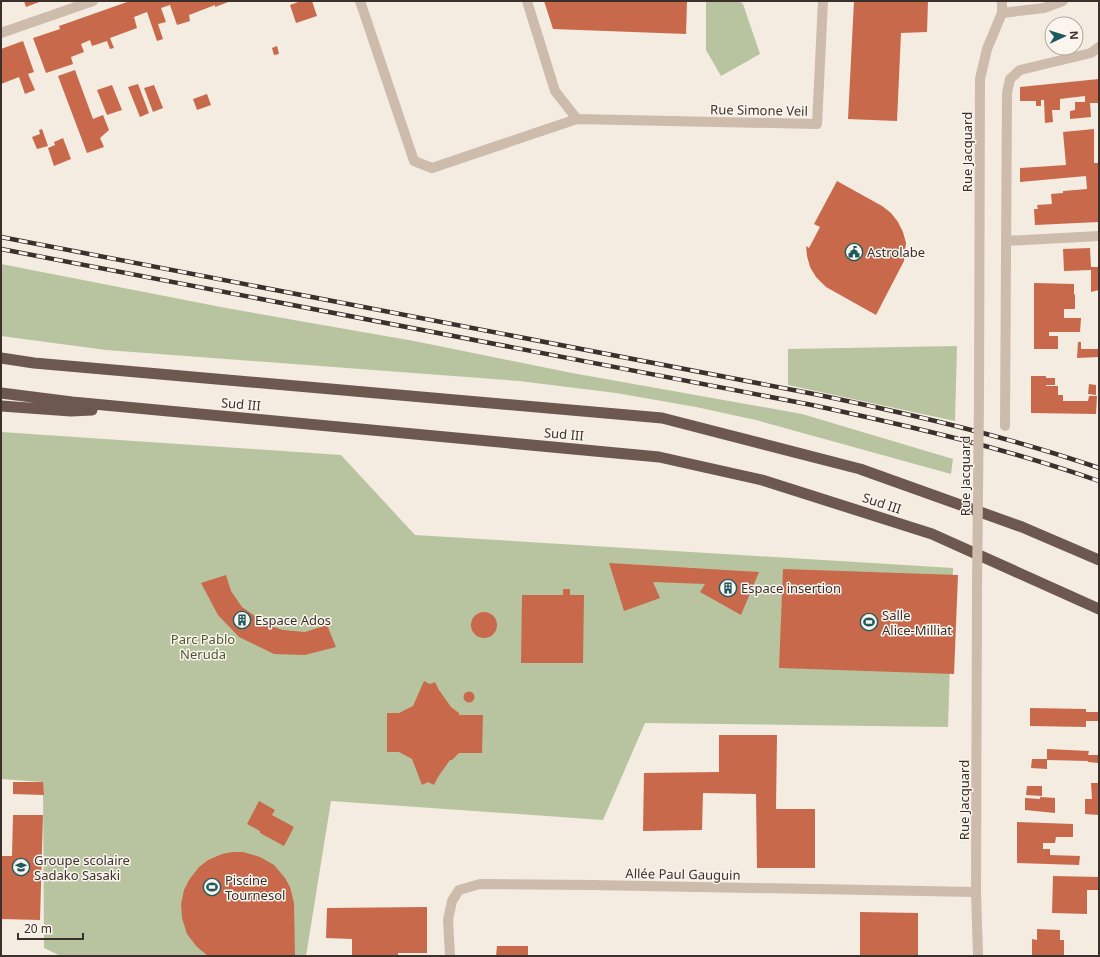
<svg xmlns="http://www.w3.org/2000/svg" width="1100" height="957" font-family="'Noto Sans',sans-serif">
<rect width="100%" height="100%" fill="#f4ebe1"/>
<path fill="#b8c4a0" d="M706,1H739L743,4L760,54L721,76L706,50Z
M1,264L226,308L414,341L572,373L802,414L953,459L951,474L756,420L696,407L616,393L519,381L106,350L1,336Z
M957,346L955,421L788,385V349Z
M1,432L341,455L415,535L953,568L948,727L645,723L603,820L331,801L306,956H61L44,948L43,782L1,779Z"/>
<path fill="#c8694b" d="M24,1H42L26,7Z
M130,1H231L215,7V5L189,15L190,21L177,25L170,5L161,8L166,22L158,24L163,39L157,41L147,12L134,17L137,28L110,38L114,48L110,49L107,41L92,46L90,40L81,44L84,52L71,57L73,64L46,73L33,38L60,29L59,26Z
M301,1H312L317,16L296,23L290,5Z
M544,1H687L686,34L553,29Z
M854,1H928L927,32L901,33L897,121L848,119Z
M23,41L34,72L28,74L35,90L25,94L19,77L1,84V49Z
M277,46L279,54L274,55L272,48Z
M75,70L93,119L103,115L109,130L100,138L104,147L87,153L58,76Z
M1099,79V103H1090L1091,117L1070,119V111L1075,110V102H1085V96L1060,99V110H1052L1053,122L1045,123L1044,100H1041V106H1036V101H1020V87Z
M138,84L149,113L140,117L128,87Z
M112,85L122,110L107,115L97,90Z
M154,85L163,108L153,112L144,88Z
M207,94L211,105L197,110L193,99Z
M42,129L48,146L37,149L32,137L40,134L39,130Z
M1094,129V163H1099V222L1035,225L1034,209H1038L1037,205L1052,204L1051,194L1063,193V191L1087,189L1086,176L1020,182V168L1066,165L1063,132Z
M63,138L71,159L54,166L48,148L55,145L54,142Z
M837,181L882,206L891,213L898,222L903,232L906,243L904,261L876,315L826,287L816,277L810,267L807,256L806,246L809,248L820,227L814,224Z
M1090,248L1091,267H1099V290L1091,292V270L1064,271L1063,249Z
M1034,283L1074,284V295L1075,294V309H1064V318H1081L1080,332H1049V336H1058V349H1034Z
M1078,342H1081V349H1099V357L1077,358Z
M1031,376H1046V378H1055V385H1046V386H1058V395H1063V401H1088L1089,396H1097L1096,414L1031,413Z
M1089,384L1096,385V395L1088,394Z
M609,563L759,572L741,615L700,592L705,584L653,582L660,598L624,611Z
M783,569L958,575L954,674L779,668Z
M226,575L231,591L242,607L268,625L283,630L305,632L327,625L336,647L305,655L274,654L239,637L218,615L201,583Z
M563,589H570V595H584L583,663H521L522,595H563Z
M471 625a13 13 0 1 1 26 0a13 13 0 1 1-26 0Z
M424,681L430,684L435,682L439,690L451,707L459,713V715H483L482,753H459L452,760H450L438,777L434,785L428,782L422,785L412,759L399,752H387V713H399L413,706Z
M463.5 697a5.5 5.5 0 1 1 11 0a5.5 5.5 0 1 1-11 0Z
M1030,708L1086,709V712H1099V721H1086V727L1030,726Z
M719,735H777L776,809H815V868H757L756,794L703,793L702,830L643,831L644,773L719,772Z
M1047,749L1089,751L1088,755H1099V763L1088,762V761L1047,760V769L1031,768L1032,759H1047Z
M13,782H43L44,795L13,794Z
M1091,783H1099V815L1085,814V799H1092Z
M1027,786H1042V796L1026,795Z
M1040,797L1055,798V813L1025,810V798L1040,799Z
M259,801L275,810L272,815L294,827L284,846L260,833V831L247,824Z
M13,815H43L40,920L1,919V856H12Z
M1017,822L1073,824V837H1056L1055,843H1043V849H1050V855L1080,856L1079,865L1017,863Z
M232,852H243L260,857L274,865L285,878L290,887L294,903L295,956H208L197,947L187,934L182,918L181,904L184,890L189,880L199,867L208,860L222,854Z
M1053,876L1099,877V890H1087V914L1052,913Z
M427,907V953H398V956H352V939L326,938L327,908Z
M860,912L918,913V956H860Z
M1037,929L1060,930V940H1064V956H1032V939L1037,940Z
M497,946H528V956H496Z"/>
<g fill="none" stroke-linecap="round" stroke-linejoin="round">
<path stroke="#cdbbac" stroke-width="10" d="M360,1L414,161L432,168L577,119L817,124L823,1
M527,1L555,91L577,119
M1002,13L1044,8L1063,1
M1,33L93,1
M1006,241L1099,236
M1005,426L1007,93L1010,79L1020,70L1091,53L1099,47
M450,956L448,920L452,901L459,890L480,884L591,885L976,892"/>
<path stroke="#cdbbac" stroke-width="10" d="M979,398L980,79L987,49L1002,13V1
M977,590L976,892L978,956"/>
<path stroke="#6c584f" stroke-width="11" d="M1,358L34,363L662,418L860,469L1022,527L1099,560
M1,393L72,402L659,457L762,480L932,534L1099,609
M1,406L71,411L92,410"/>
<defs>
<path id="rail" d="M1,237L814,394C910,414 1006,436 1099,468
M1,249L812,405C909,426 1005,448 1099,481"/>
</defs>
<use href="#rail" stroke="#3b302b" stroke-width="4.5"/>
<use href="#rail" stroke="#fbf5ee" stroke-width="3" stroke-dasharray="9" stroke-linecap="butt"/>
<path stroke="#cdbbac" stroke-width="10" d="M977,590L979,398"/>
</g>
<defs>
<symbol id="civic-ring" viewBox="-11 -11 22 22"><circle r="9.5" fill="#fbf5ee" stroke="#1f5a5e" stroke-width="1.5"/><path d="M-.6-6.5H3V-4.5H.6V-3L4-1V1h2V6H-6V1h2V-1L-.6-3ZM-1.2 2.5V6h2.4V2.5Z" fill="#1f5a5e"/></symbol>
<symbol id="building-ring" viewBox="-11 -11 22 22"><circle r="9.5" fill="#fbf5ee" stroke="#1f5a5e" stroke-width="1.5"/><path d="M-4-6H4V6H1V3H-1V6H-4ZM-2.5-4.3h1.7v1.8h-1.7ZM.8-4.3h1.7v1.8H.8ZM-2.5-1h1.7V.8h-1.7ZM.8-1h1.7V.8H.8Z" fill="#1f5a5e"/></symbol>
<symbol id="stadium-ring" viewBox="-11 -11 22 22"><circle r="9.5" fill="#fbf5ee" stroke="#1f5a5e" stroke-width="1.5"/><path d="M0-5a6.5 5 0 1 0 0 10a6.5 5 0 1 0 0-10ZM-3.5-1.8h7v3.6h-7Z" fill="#1f5a5e"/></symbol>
<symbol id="school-ring" viewBox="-11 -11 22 22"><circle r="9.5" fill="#fbf5ee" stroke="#1f5a5e" stroke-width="1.5"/><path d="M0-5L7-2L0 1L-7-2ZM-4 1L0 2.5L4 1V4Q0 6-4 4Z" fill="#1f5a5e"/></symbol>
</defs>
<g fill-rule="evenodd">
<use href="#civic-ring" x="844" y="242" width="20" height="20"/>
<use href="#building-ring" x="718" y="578" width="20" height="20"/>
<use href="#building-ring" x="232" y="610" width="20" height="20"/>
<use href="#stadium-ring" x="859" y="612" width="20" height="20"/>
<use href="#school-ring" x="11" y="857" width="20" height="20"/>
<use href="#stadium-ring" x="202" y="877" width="20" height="20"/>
</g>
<g text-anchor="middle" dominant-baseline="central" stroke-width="3" stroke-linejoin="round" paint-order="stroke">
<g font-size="13" fill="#3b302b" stroke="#fbf5ee">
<text transform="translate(759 110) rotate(1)">Rue Simone Veil</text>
<text transform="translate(967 152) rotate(-90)">Rue Jacquard</text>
<text transform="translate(241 404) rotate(5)">Sud III</text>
<text transform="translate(564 434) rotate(5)">Sud III</text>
<text transform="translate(965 476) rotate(-90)">Rue Jacquard</text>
<text transform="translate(882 503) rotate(18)">Sud III</text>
<text transform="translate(964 800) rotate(-90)">Rue Jacquard</text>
<text transform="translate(683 874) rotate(1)">Allée Paul Gauguin</text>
</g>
<g font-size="13" fill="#3b302b" stroke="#fbf5ee" text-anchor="start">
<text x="867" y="252">Astrolabe</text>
<text x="741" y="588">Espace insertion</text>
<text x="882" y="615">Salle<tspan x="882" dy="15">Alice-Milliat</tspan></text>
<text x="255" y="620">Espace Ados</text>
<text x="34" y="860">Groupe scolaire<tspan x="34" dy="15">Sadako Sasaki</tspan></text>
<text x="225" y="880">Piscine<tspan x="225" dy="15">Tournesol</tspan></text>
</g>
<g font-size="13" fill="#4a5a2e" stroke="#fbf5ee">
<text x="203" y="639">Parc Pablo<tspan x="203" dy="15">Neruda</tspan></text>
</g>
</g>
<rect width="1100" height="957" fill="none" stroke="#3b302b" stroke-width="4"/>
<g transform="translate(1064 36) rotate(86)"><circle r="19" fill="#fbf5ee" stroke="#aea6a0"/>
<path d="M0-3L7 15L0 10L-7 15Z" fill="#1f5a5e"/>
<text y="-6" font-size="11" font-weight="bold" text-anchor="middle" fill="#3b302b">N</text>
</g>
<path d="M18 933v6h65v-6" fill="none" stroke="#3b302b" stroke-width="2"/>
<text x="24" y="933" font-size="12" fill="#3b302b" stroke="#fbf5ee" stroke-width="3" paint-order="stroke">20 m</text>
</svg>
